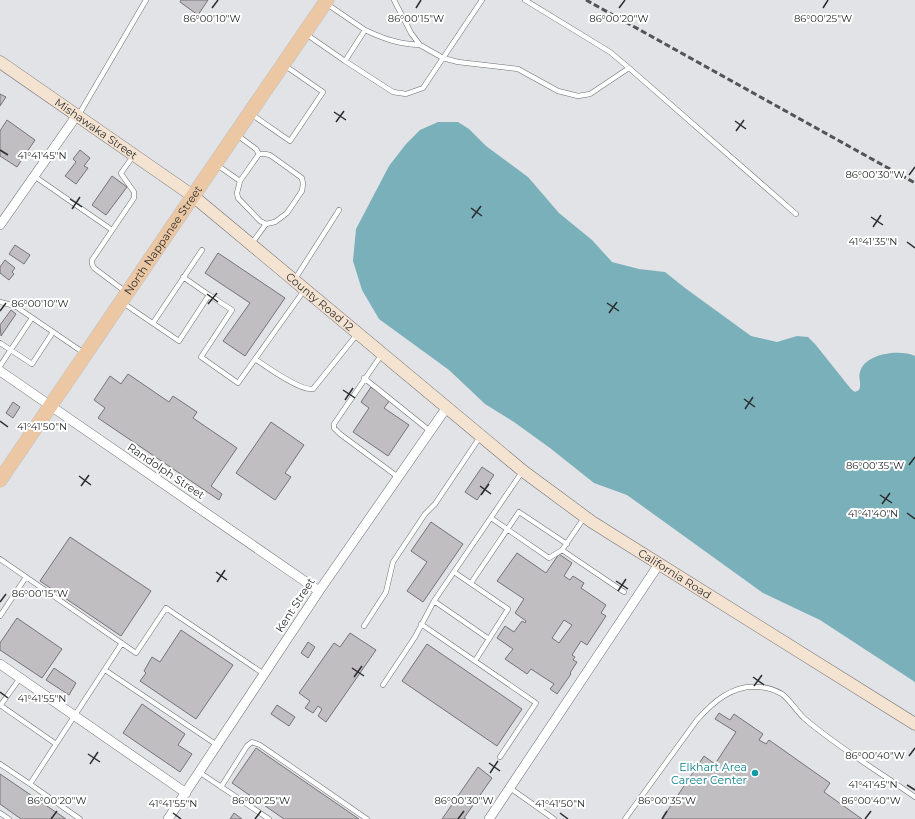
<svg xmlns="http://www.w3.org/2000/svg" width="915" height="819" font-family="Montserrat,sans-serif">
<rect width="100%" height="100%" fill="#e1e3e7"/>
<path fill="#7ab0b9" d="M438,122H458L469,129L486,146L528,177L559,213L592,240L612,262L639,269L665,272L685,288L751,336L777,342L797,336L808,337L815,344L851,389L855,392L859,390C862,384 858,378 860,372C865,353 900,349 915,356V682L820,620L763,593L627,495L594,483L550,448L514,422L485,404L449,370L379,319L362,290L353,261L356,229L389,166L406,144L420,130Z"/>
<path fill="#c1bec2" stroke="#757376" fill-rule="evenodd" d="M181,0H208L198,15L180,2Z
M0,94L6,97L0,106Z
M7,120L35,140L17,167L0,156V131Z
M80,150L90,158L84,166L88,168L76,184L65,176L76,162L73,159Z
M112,176L127,187L106,215L92,205Z
M15,245L30,255L24,264L9,254Z
M218,253L285,298L245,356L223,341L250,303L205,273Z
M5,260L15,268L12,272L14,274L9,280L0,273V267Z
M11,310L16,314L1,336L0,325Z
M128,374L169,402L173,396L197,412L193,418L237,448L211,486L222,494L219,500L98,418L105,408L94,400L110,376L121,384Z
M371,387L390,400L384,408L409,425L388,456L353,432L369,408L361,402Z
M13,402L20,407L13,418L6,413Z
M271,422L304,445L285,473L291,477L275,500L236,473Z
M482,467L494,475L477,500L465,492Z
M431,522L463,544L423,602L407,591L427,562L411,551Z
M70,537L151,591L121,636L40,581Z
M517,553L546,573L559,554L572,563L564,576L570,580L573,576L584,583L581,588L606,605L601,613L606,616L587,645L581,641L572,655L575,657L573,660L577,662L570,673L571,674L557,694L550,689L554,684L531,669L527,674L505,659L513,649L497,638L505,626L514,632L522,621L525,623L526,621L515,613L524,599L497,581ZM564,620L572,625L559,643L552,638Z
M17,618L62,649L42,678L0,650V643Z
M181,630L233,665L196,719L140,681L146,673L144,671L152,657L160,662Z
M350,633L376,650L326,722L318,716L322,709L318,706L313,713L305,708L310,701L299,693L334,643L340,647Z
M308,642L315,647L308,658L301,653Z
M427,644L522,709L497,746L402,681Z
M54,668L76,683L69,695L46,680Z
M142,704L185,734L178,745L192,754L180,772L123,733Z
M277,705L295,717L289,726L271,714Z
M719,713L730,720L734,714L763,734L759,740L766,744L769,740L830,783L824,792L862,819H662L704,756L715,764L736,732L715,719Z
M256,748L359,819H284L232,783Z
M478,767L492,778L464,818L466,819H442Z
M0,774L66,819H21L0,804Z
M234,813L242,819H230Z"/>
<g fill="none" stroke-linecap="round" stroke-linejoin="round">
<defs>
<path id="lane" d="M394,0L411,33L420,45L443,58L482,0
M365,30C384,39 399,44 420,45
M306,34L345,61L365,30L327,4
M345,61L393,92L406,94L423,88L443,58L458,62L518,69L558,91L578,96L590,94L629,68L610,52L525,0
M629,68L796,214
M251,114L290,141L323,92L284,65
M78,116L146,0
M237,135L256,149L259,154H265L270,155L302,178L303,184L302,191L287,213L275,222L266,224L252,243
M217,165L240,181L237,193L238,198L260,221L266,224
M34,176L112,230
M240,181L259,154
M183,277L209,295
M295,279L339,210
M126,292L94,268L92,264V260L134,198V192L122,175L121,173L134,155
M0,302L15,306L84,353
M123,303L179,341L209,295L232,310L201,357L238,383L305,289
M153,323L202,250
M0,343L32,364L53,332
M382,354L334,424V428L340,434L398,477
M255,359C267,367 300,391 313,389L358,333
M0,366L32,318
M364,378L430,431
M491,518L549,558L562,550
M584,518L562,550L624,592
M0,559L136,653L166,608L264,674
M454,572L508,609L475,661
M471,583L519,512L567,544
M434,601L489,639
M0,616L26,577
M421,624L536,703L500,757
M364,626L386,592L393,562L425,514L435,504L480,437
M105,670L217,745
M383,685L415,637L434,601L522,472
M0,705L56,744
M0,706L20,678
M0,764L30,784L122,643
M199,772L269,819
M30,784L80,819
M221,787L247,746L252,742L260,745L367,819
M510,788L554,819
M0,813L9,819
M625,819L697,720C713,702 733,684 759,687C767,687 775,690 782,694C791,701 797,712 805,719C839,748 878,771 915,797"/>
<path id="street" d="M0,225L77,115
M0,371L319,591
M0,664L186,793
M168,819L319,591L447,407
M489,819L659,564"/>
<g id="secondary">
<path id="s1" d="M0,62L193,196L523,471L592,522L915,724"/>
</g>
<g id="primary">
<path id="s2" d="M0,480L193,196L327,0"/>
</g>
</defs>
<use href="#lane" stroke="#6d6f72" stroke-width="5.5"/>
<use href="#street" stroke="#6d6f72" stroke-width="10"/>
<use href="#secondary" stroke="#6d6f72" stroke-width="13"/>
<use href="#primary" stroke="#c0c0c0" stroke-width="15"/>
<use href="#lane" stroke="#fff" stroke-width="4.5"/>
<use href="#street" stroke="#fff" stroke-width="9"/>
<use href="#secondary" stroke="#f5e3d1" stroke-width="12"/>
<use href="#primary" stroke="#ebc7a4" stroke-width="14"/>
<path stroke="#535455" stroke-width="3" stroke-dasharray="6 3" stroke-linecap="butt" d="M586,0L915,183"/>
</g>
<path fill="none" stroke="#2c2d2e" stroke-width="1.5" d="M212,8L218,0M416,8L421,0M619,8L625,0M823,8L828,0M334,112L346,120M735,121L746,129M336,122L344,111M736,131L744,120M0,150L8,155M909,175L915,167M70,199L82,207M471,208L482,216M72,209L80,197M871,217L883,225M472,218L481,206M873,227L881,215M907,242L915,248M207,294L218,302M607,303L619,311M208,304L217,293M0,311L6,303M609,313L617,302M343,390L355,398M744,399L755,407M345,400L353,388M745,409L753,397M0,421L8,427M909,465L915,457M79,476L91,485M81,486L89,475M480,486L491,494M481,495L489,484M880,495L892,503M882,504L890,493M907,513L915,519M216,572L227,580M616,581L628,589M217,582L225,570M618,591L626,579M0,602L6,594M352,668L364,676M354,677L362,666M753,677L764,685M754,686L762,675M0,692L8,698M88,754L100,762M909,756L915,748M489,763L500,771M90,764L98,752M490,773L498,761M907,785L915,790M173,813L181,819M560,813L568,819M51,819L57,811M255,819L261,811M458,819L464,811M662,819L667,811M865,819L871,811"/>
<circle fill="#0f9aa8" stroke="#fff" stroke-width="1.5" cx="755" cy="773" r="4"/>
<g text-anchor="middle" dominant-baseline="central" stroke-width="4" stroke-linejoin="round" paint-order="stroke">
<g font-size="11" fill="#2c2d2e" stroke="#fff">
<text stroke="none"><textPath href="#s1" startOffset="117">Mishawaka Street</textPath></text>
<text stroke="none"><textPath href="#s2" startOffset="290">North Nappanee Street</textPath></text>
<text stroke="none"><textPath href="#s1" startOffset="400">County Road 12</textPath></text>
<text transform="translate(166 471) rotate(34)">Randolph Street</text>
<text stroke="none"><textPath href="#s1" startOffset="848">California Road</textPath></text>
<text transform="translate(295 605) rotate(-57)">Kent Street</text>
</g>
<g font-size="11" fill="#0d838f" stroke="#fff" text-anchor="end">
<text x="747" y="767">Elkhart Area<tspan x="747" dy="13">Career Center</tspan></text>
</g>
</g>
<g font-size="10" text-anchor="middle" fill="#2c2d2e" stroke="#fff" stroke-width="4" stroke-linejoin="round" paint-order="stroke">
<text x="212" y="22">86°00'10"W</text>
<text x="416" y="22">86°00'15"W</text>
<text x="619" y="22">86°00'20"W</text>
<text x="823" y="22">86°00'25"W</text>
<text x="42" y="159">41°41'45"N</text>
<text x="875" y="178">86°00'30"W</text>
<text x="873" y="245">41°41'35"N</text>
<text x="40" y="307">86°00'10"W</text>
<text x="42" y="430">41°41'50"N</text>
<text x="875" y="469">86°00'35"W</text>
<text x="873" y="517">41°41'40"N</text>
<text x="40" y="597">86°00'15"W</text>
<text x="42" y="702">41°41'55"N</text>
<text x="875" y="759">86°00'40"W</text>
<text x="873" y="788">41°41'45"N</text>
<text x="57" y="804">86°00'20"W</text>
<text x="261" y="804">86°00'25"W</text>
<text x="464" y="804">86°00'30"W</text>
<text x="667" y="804">86°00'35"W</text>
<text x="871" y="804">86°00'40"W</text>
<text x="173" y="807">41°41'55"N</text>
<text x="560" y="807">41°41'50"N</text>
</g>
</svg>
